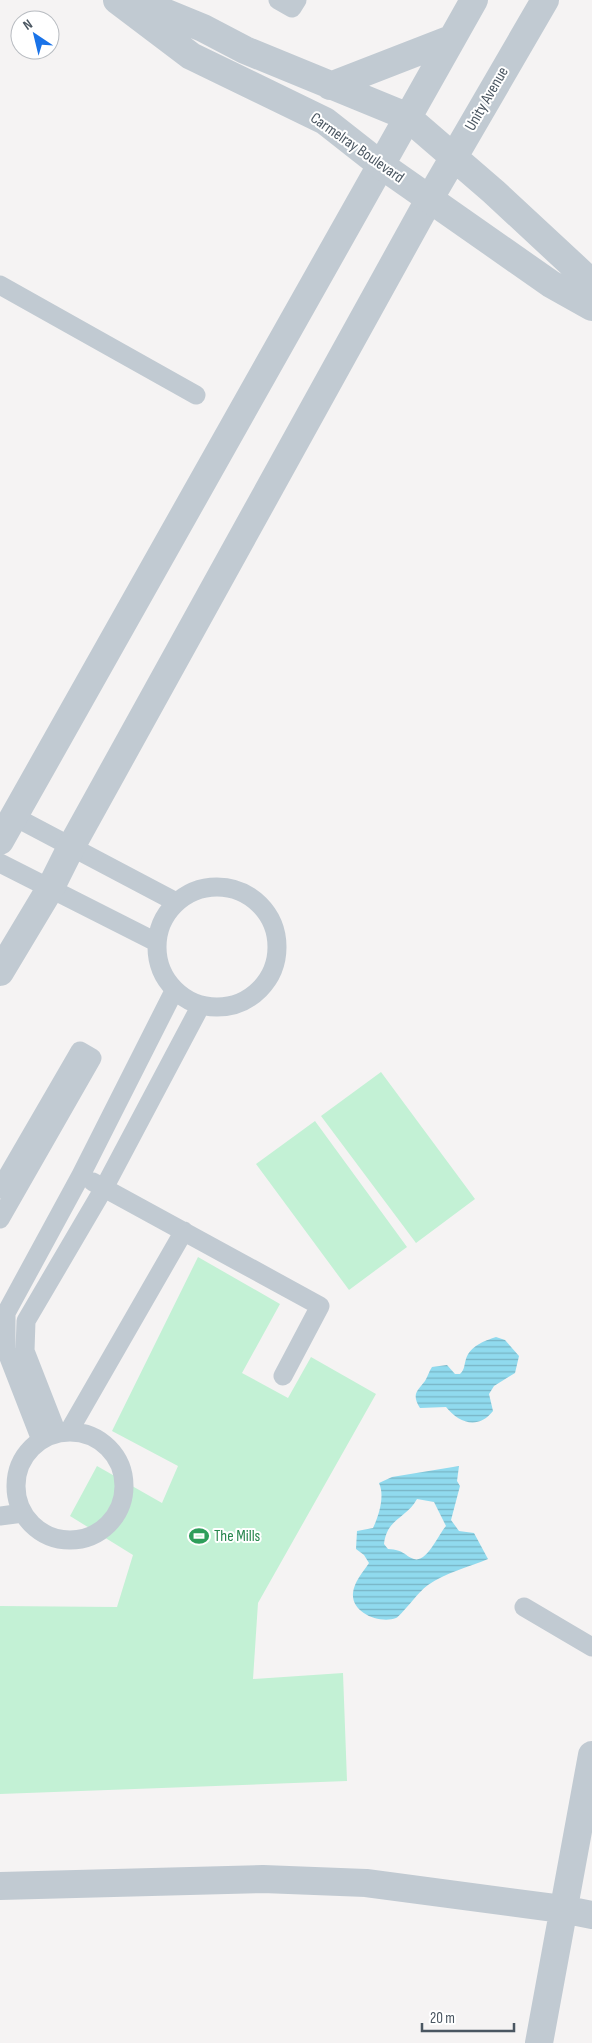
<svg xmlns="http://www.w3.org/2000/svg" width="592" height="2043" font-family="'Sofia Sans Condensed',sans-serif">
<defs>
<pattern id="water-rules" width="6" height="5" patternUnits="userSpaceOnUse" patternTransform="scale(1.25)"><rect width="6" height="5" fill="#90daee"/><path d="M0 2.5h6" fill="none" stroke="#78b4c4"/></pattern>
</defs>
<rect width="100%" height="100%" fill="#f5f3f3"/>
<path fill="#c3f1d5" d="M381,1072L475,1199L416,1243L321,1116Z
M315,1121L407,1247L349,1290L256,1164Z
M198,1257L280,1304L242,1373L288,1398L311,1357L376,1394L258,1603L253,1679L343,1673L347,1781L0,1794V1606L117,1607L133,1555L70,1516L97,1466L162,1503L178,1466L112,1431Z"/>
<path fill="url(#water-rules)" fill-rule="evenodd" d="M496,1337L505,1340L519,1356L515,1373L494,1386L489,1394L493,1411C478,1430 459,1423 446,1407L420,1408C412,1395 416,1392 425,1381C428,1376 429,1371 432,1367L447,1365L455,1374H460C465,1369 464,1365 466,1359C470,1346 484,1341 496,1337Z
M459,1466L457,1481L460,1486L451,1520L459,1531L474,1533L488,1559C469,1567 445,1573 428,1585C418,1592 401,1616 396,1618C380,1624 351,1613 353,1593C354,1582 363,1572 369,1563L364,1555L356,1549L357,1531L373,1528C379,1515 385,1496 379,1483L392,1477ZM417,1499L434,1502L446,1526C438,1535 427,1563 414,1559C403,1555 405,1550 388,1549L384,1544C387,1518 406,1519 417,1499Z"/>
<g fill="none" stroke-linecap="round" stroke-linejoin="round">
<path stroke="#c1cad2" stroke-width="19" d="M278,0L292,8L297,0
M0,285L196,395
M15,817L176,902
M0,863L156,942
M157 947a60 60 0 1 1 120 0a60 60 0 1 1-120 0Z
M93,1182L320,1306L283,1376
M0,1189L80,1051L92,1058L0,1219
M69,1431L184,1231
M16 1486a54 54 0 1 1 108 0a54 54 0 1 1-108 0Z
M57,1433L25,1351L26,1321L104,1188L200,1007
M41,1440L6,1350V1313L81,1175L174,991
M0,1516L23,1513
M524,1607L592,1647"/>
<path stroke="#c1cad2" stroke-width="28" d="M0,841L381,165
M0,972L51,887L71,847L430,198
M0,1886L263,1879L366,1883L562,1909L592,1915
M539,2043L592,1755"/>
<path stroke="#c1cad2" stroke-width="28" d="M117,0L191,56L325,121L381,165L551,284L592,307
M135,0L203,28L245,50L406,116L494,192L592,283
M330,86L451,39
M381,165L474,0
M430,198L545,0"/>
</g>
<defs>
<symbol id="stadium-bare" viewBox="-9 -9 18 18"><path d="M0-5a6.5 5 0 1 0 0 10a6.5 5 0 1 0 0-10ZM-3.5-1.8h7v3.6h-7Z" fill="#2e9e5b" stroke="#fff" stroke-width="2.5" paint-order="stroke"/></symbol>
</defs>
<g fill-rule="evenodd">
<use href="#stadium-bare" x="185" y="1522" width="28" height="28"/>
</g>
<g text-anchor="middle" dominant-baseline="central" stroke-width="4" stroke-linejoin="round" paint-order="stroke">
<g font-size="16" fill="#4a5661" stroke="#fff">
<text transform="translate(487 99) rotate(-60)">Unity Avenue</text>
<text transform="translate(357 148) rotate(35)">Carmelray Boulevard</text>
</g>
<g font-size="16" fill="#27864d" stroke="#fff" text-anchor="start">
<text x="214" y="1536">The Mills</text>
</g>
</g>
<g transform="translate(35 35) rotate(325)"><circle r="24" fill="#ffffff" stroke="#b7bbc0"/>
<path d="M0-4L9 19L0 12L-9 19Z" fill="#1a73e8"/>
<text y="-8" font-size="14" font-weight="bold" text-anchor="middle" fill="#4a5661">N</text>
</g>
<path d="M422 2023v8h92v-8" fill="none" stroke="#4a5661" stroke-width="2.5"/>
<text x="430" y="2023" font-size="15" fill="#4a5661" stroke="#ffffff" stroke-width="4" paint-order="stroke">20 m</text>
</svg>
